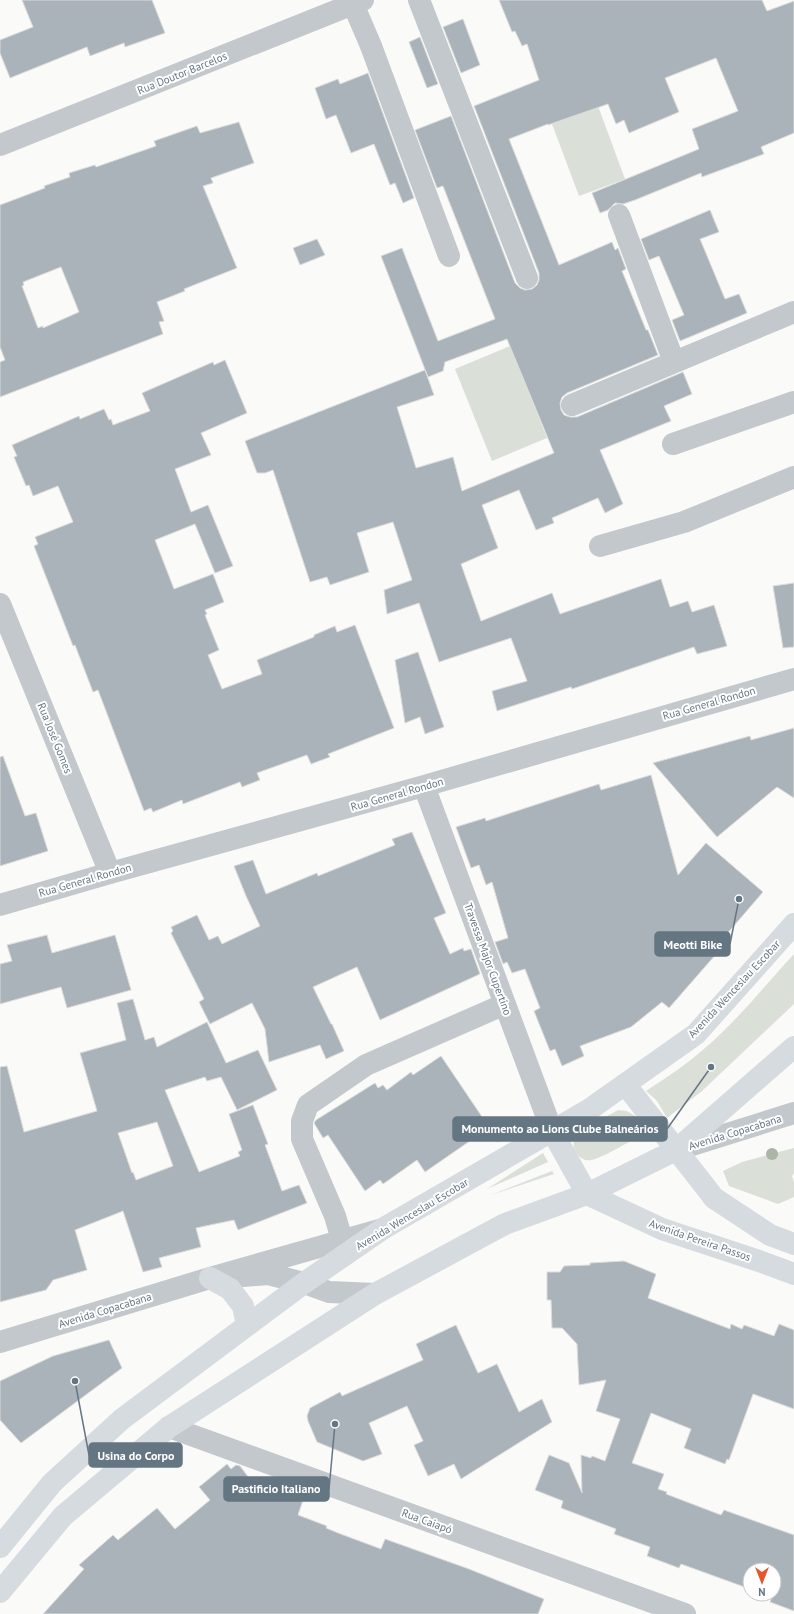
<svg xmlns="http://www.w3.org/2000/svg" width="794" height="1614" font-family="'PT Sans',sans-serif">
<rect width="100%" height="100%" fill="#fafaf8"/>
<path fill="#dadfd7" d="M598,106L625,179L579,196L552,124Z
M510,346L547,438L492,461L455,369Z
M794,954V1004L702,1091L667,1118L657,1101L646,1091C666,1078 687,1064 705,1048C738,1020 765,985 794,954Z
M618,1110L627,1111L637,1117L640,1128L636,1138C627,1143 600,1159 591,1160C586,1161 581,1159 578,1155C572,1148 573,1142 576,1134Z
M794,1148V1173L792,1176L794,1182V1197L778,1204L729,1186L723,1171L742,1162Z
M543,1153L548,1162L487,1189Z
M552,1171L554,1174L491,1195Z"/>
<path fill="#aab3b9" stroke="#dcdcda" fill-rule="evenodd" d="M22,0H152L165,33L125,47L124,43L90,56L87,47L10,78L0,53V40L33,27Z
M499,0H762L767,11L794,1V133L761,147L764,154L702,177L701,173L635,200L623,204L615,203L608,210L600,213L592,193L699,149L692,129L738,111L716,58L665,78L679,112L629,133L624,120L616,124L608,104L548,125V124L509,139L559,265L612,242L615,250L618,248L626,269L622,271L646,330H648L658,355L567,393L562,397L560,403L561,410L564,415L570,417H577L683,372L692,394L664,406L671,421L600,450L623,504L605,513L598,498L552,518L554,523L536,530L519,490L482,505L498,548L461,564L480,618L481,621L552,593L560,614L661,579L670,607L688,601L692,612L714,605L727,646L697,654L694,647L572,689L571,687L497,711L492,691L527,681L511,638L439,662L419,603L387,614L384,590L412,580L393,522L357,533L369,572L330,585L327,577L310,582L273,470L265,473H257L245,441L425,370L434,395L397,407L416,468L453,457L462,491L554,453L507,339L445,362L443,371L428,377L381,256L402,248L438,341L495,319L443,186L437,188L415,130L451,116L515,283L520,288L525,290L532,289L537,285L539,280V273L474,106L539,80L527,44L522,46L515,31L512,32Z
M463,19L480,65L461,73L443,27Z
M420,37L438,84L427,88L409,42Z
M368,73L414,198L403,203L395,183L390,185L374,144L351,153L336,115L326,119L315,88L338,79L340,84Z
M239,122L254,163L211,178L213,183L203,186L237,268L184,289L185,291L157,302L164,321L159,322L163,334L0,397V362L5,360L0,347V205L45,188L44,186L70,177L69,173L95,165L96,167L156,146L154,141L197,126L200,133ZM61,267L79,312L43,328V326L38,328L22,286L24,285L23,282Z
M710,210L719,232L700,239L725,299L739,294L747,313L680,341L672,320L684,315L659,256L649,260L641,239Z
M317,239L325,255L300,265L293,248Z
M225,360L247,413L201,433L211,455L175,469L191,512L208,505L233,566L215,573L195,524L155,540L174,589L213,574L224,602L205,610L207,614L205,615L219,650L208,655L222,689L262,674L257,660L314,637V635L335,626L337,632L355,625L394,728L328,754L330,757L311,764L307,755L257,773L260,780L242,787L240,782L183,804L182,800L153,812L151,808L144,811L98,690L93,692L75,645L73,646L34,546L38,544L35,537L73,522L58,486L33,496L29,485L26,486L14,457L17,456L12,445L79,416L80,419L104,409L109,420L111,419L113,425L150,411L142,393L213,362L214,365Z
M794,583V647L783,648L773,586Z
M418,652L444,727L425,734L420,717L405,723L395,660Z
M794,728V798L777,787L717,837L653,763L750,736L751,740Z
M3,756L25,816L36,813L48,851L0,866V757Z
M651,775L678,875L706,843L763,892L713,950L717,953L669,1008L662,1002L631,1027L580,1046L584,1056L562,1066L555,1049L550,1051L534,1011L540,1008L525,969L512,973L507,962L503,964L495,942L508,938L492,882L486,885L479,865L471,868L456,827L485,818L486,821L599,784L601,790Z
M412,832L446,913L434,918L450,954L463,948L464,951L471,949L480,974L380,1020L357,967L313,987L331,1024H332L344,1051L326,1059L320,1045L269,1062L265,1029L252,1003L210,1024L199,1002L204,999L171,933L173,931L171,927L197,915L209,940L218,936L222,944L260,926L246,896L234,866L253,860L266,894L317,873L318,876L395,845L392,839Z
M47,935L52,953L115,935L131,990L67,1008L61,987L0,1004V964L12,961L7,945Z
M133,999L145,1040L154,1037L157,1047L207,1022L226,1063L258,1050L277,1090L237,1110L221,1077L207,1081L205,1077L165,1090L199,1172L240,1156L238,1152L242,1150L229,1114L253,1105L268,1144L265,1145L282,1191L299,1185L307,1203L238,1230L234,1220L196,1228L201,1247L159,1258L162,1267L143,1272L123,1211L75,1230L87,1270L53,1280L46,1290L0,1302V1067L7,1066L24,1132L97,1111L80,1053L126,1040L117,1003ZM157,1122L173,1166L136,1180L133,1172L132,1173L118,1133Z
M441,1056L499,1142L477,1136L425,1172L417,1160L383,1184L380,1180L365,1191L328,1135L323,1138L314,1123L316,1120L375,1083L378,1088L383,1085L387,1090L411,1072L413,1075Z
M624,1261L656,1274L648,1298L730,1329L731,1324L742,1329L744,1325L774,1336L779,1324L794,1330V1409L753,1394L729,1460L727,1459L725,1464L684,1448L691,1429L651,1413L632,1463L664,1474L658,1489L667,1492L666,1494L721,1515L724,1510L794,1535V1611L770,1602L772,1597L764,1594H774V1570H750V1589L681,1564L679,1568L647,1556L650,1547L614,1534L616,1529L561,1508L563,1501L535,1490L549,1455L569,1463L582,1493L581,1455L591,1458L592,1456L605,1461L620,1419L596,1411L606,1380L579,1385L577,1344L562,1328H552L551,1300H547V1272H560L564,1266L590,1265V1263Z
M456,1325L478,1373L497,1364L519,1412L542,1399L552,1422L461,1479L454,1464L428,1476L414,1445L423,1441L407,1406L369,1423L382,1454L363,1461L317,1442L308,1421L307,1416L310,1408L340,1392L342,1396L423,1360L416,1344Z
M109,1340L122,1368L21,1443L0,1420V1381L53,1356Z
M227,1464L231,1469L236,1465L240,1466L252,1482L303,1500L298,1515L327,1526L326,1528L338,1533L381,1549L385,1539L469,1569L544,1599L538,1614H43L84,1569L79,1565L113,1535L118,1540L157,1508L175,1529L210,1500L199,1487Z"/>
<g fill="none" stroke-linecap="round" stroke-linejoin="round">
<path stroke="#c3c8cc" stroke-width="22" d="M419,0L527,278
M353,4L371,46L449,256
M0,145L363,0
M619,215L674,362
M572,405L794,312
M673,444L794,402
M600,546L684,522L794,477
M0,604L110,873
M424,786L552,1131
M0,905L110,873L424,786L794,679
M676,1150L794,1113
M342,1240L335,1216L302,1139V1121L308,1105L366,1065L505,1004
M243,1276L268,1274L304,1283L329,1292L375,1294
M0,1342L210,1278L379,1230
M169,1427L685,1614"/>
<path stroke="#d6dbdf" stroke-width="22" d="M625,1084L714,1198L770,1235L794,1244
M552,1131L587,1194L662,1229L759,1261L794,1274
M210,1278L230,1289L243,1306L247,1325
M0,1547L52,1483L122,1419L304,1283L384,1228L590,1109L696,1034L794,924
M0,1592L63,1516L169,1427L375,1294L505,1224L587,1194L676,1150L794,1047"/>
</g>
<circle fill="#aab4a7" cx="772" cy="1154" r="6"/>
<g text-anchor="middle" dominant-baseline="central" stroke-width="4" stroke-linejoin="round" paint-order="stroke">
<g font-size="11" fill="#657683" stroke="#fff">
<text transform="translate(182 73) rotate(-22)">Rua Doutor Barcelos</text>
<text transform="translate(709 703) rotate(-16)">Rua General Rondon</text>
<text transform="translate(55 738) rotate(68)">Rua José Gomes</text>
<text transform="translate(397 794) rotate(-16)">Rua General Rondon</text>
<text transform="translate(85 880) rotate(-16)">Rua General Rondon</text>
<text transform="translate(488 959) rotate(70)">Travessa Major Cupertino</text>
<text transform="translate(734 989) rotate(-47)">Avenida Wenceslau Escobar</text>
<text transform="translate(735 1132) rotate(-17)">Avenida Copacabana</text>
<text transform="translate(412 1214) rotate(-31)">Avenida Wenceslau Escobar</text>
<text transform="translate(700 1240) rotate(19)">Avenida Pereira Passos</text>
<text transform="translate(105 1310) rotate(-17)">Avenida Copacabana</text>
<text transform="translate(427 1521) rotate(20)">Rua Caiapó</text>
</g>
</g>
<path fill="none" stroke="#657683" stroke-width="1.5" d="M739 899L730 944M711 1067L667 1129M75 1381L89 1455M335 1424L329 1489"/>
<g fill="#657683" stroke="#fff" stroke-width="1.5">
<circle cx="739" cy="899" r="4"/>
<circle cx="711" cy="1067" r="4"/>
<circle cx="75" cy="1381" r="4"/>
<circle cx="335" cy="1424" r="4"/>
</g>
<g fill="#657683" stroke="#657683" stroke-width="1.5">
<rect x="655" y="932" width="75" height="24" rx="4"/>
<rect x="453" y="1117" width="214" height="24" rx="4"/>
<rect x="89" y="1443" width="93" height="24" rx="4"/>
<rect x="224" y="1477" width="105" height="24" rx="4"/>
</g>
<g font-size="12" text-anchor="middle" font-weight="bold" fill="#fff">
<text x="693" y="949">Meotti Bike</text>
<text x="560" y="1133">Monumento ao Lions Clube Balneários</text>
<text x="136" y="1460">Usina do Corpo</text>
<text x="276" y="1493">Pastificio Italiano</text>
</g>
<g transform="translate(762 1582) rotate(180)"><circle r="19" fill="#ffffff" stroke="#c1c8cd"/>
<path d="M0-3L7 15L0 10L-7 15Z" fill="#e4572e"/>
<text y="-6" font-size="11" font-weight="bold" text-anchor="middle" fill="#657683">N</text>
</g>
</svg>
